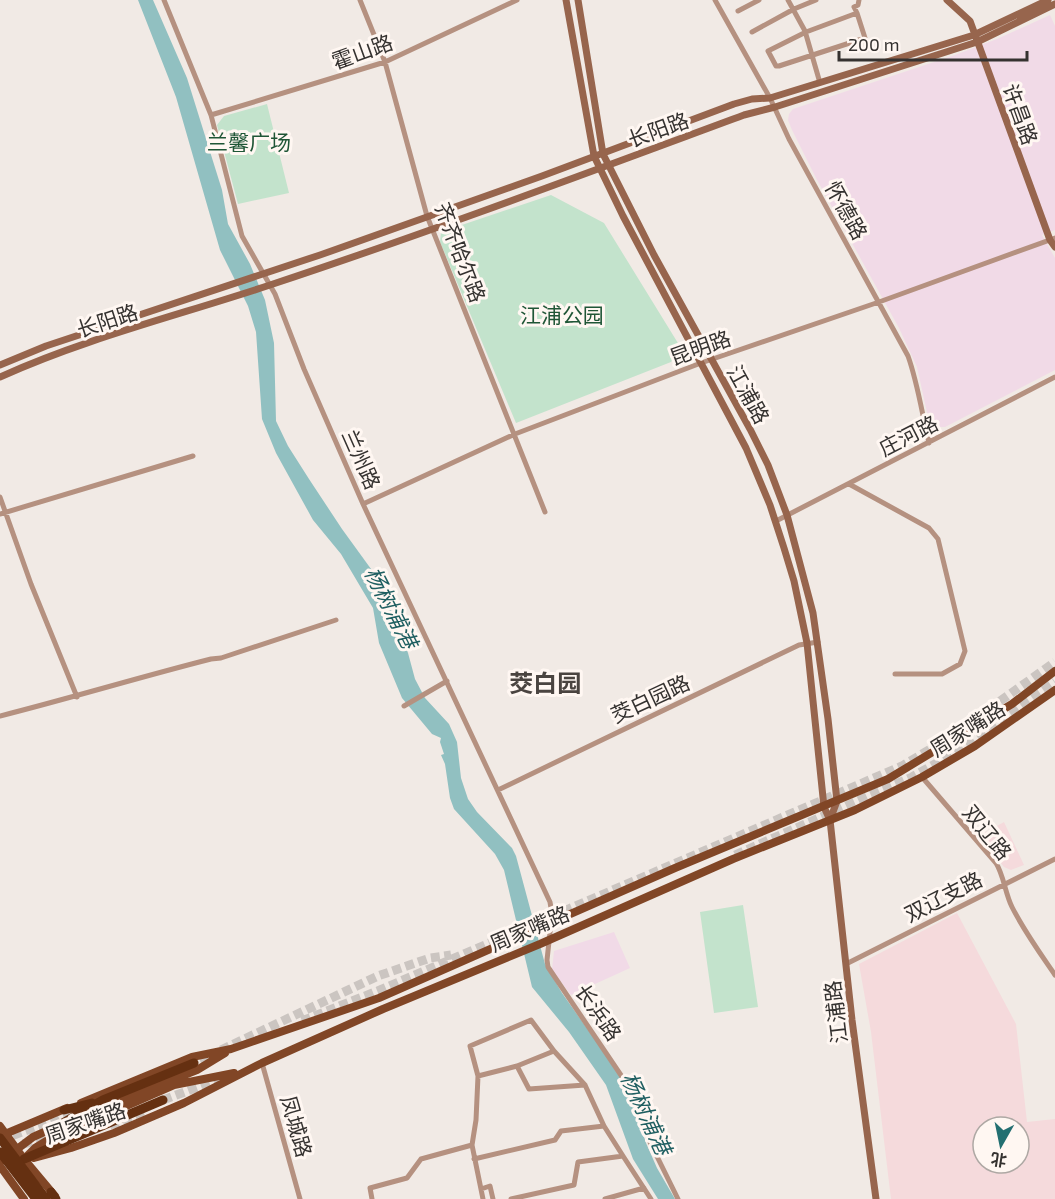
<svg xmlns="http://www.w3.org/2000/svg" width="1055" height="1199" font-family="'Exo 2','Noto Sans SC',sans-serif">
<rect width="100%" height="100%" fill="#f1eae5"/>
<path fill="#f1dae7" d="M1050,15L1055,26V230L1042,235L1055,258V370L945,427H939L932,424L928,417L917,367L899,328L816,178L792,130L788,120L789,114L793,109L955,55L997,39Z
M614,932L630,968L571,995L552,970L554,951Z"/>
<path fill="#f5dadc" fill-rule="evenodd" d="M1004,822L1024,865L1011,870L1004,867L979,836Z
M957,913L1016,1024L1027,1122L1055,1119V1199H891L871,1032L859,964ZM983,1127H1019V1163H983Z"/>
<path fill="#c3e3cc" d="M267,104L289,193L238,204L217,125L224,116Z
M551,195L604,223L681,348L671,362L516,423L440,242L441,232Z
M743,905L758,1007L714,1013L700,912Z"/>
<path fill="#91c0c1" d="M138,0H153L187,78L222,190L228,224L250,264L265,300L274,343L276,421L288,446L309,479L342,529L379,580L408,653L415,679L425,698L449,724L457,742L461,778L468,799L477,812L512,848L516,856L545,964L562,993L617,1071L630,1094L646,1143L657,1168L675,1199H658L633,1159L606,1085L569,1032L532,987L504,870L495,854L454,809L450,798L445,764L441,755L444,754L440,742L441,738L432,734L402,698L379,643L373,608L341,554L313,520L276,453L262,419L256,332L248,306L220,250L176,97Z"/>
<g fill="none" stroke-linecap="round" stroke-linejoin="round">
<path stroke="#cbc5c1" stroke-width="9" stroke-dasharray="9 4.5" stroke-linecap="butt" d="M735,855L912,777L949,756L1055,682
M302,1021L380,990L902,766L944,741L1055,662
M221,1050L378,976L430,958L451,955
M188,1067L216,1056
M163,1100L225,1077
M110,1125L149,1115
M0,1140L75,1113
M23,1144L91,1128"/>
<path stroke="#b59180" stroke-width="5" d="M164,0L211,115L242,236L275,294L304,369L363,504L550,902L552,914L547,960L548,967L633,1093L644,1130L678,1199
M360,0L385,62L427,216L545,512
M715,0L770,98L789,139L908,356C918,384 922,414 929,443
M788,0L805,31L820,83
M738,11L759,0
M857,13L865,38L779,66H776L768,51L806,32Z
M857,13L854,7L858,5L859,0
M752,32L794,9L816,0
M211,115L385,62L517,0
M849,484L929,528L938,539L965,651L960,664L942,674H895
M0,497L31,584L77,697
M363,504L515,434L701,363L879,302L1055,238
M0,514L193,456
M776,521L1055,377
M404,706L447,681
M0,716C71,698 140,677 211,659L221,658L336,620
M922,777L996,863C1004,876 1005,893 1012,907C1024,931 1040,953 1055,975
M498,790L799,645L818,642
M846,964L1055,859
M262,1063L300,1199
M517,1066L529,1089L585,1085L604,1126
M478,1076L517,1066L554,1051L585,1085
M474,1159L555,1140L561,1131L604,1126L623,1156
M481,1189L490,1186L493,1199
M372,1199L370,1188L407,1178L421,1159L472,1145
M483,1199L472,1145L476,1120L478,1076L470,1046L531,1020L554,1051
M511,1199L574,1185L578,1162L623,1156L651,1199
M605,1199L644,1188"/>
<path stroke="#97654d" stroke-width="7" d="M566,0L594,156L623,216L746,448L770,505L784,548L794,581L807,643L824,807L830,820L852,1020L876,1199
M578,0L603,154L654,255L750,429L768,465L787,515L813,613L828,719L837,801L830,820
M947,0L970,21L1050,240L1055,247
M0,365L46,346L320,255L542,176L734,104L752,99L770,98L974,35L1048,0
M0,377C86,338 180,315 270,285C430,232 587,173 744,115L775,107L977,42L1055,4"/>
<path stroke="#814626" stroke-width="8" d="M81,1103L192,1057L231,1049L379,998L675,868L888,779L1012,704L1055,671
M77,1118L197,1070L225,1053
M0,1126L24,1159L55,1196
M0,1136L67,1108
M27,1156L35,1148L61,1132L99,1118L174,1085L234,1073
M34,1158L71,1148L114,1133L184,1103L262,1063L383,1009L540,944L733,859L855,810L922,777L975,746L1055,690
M0,1162L33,1137L60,1125
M0,1166L24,1199"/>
<path stroke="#653011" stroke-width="9" d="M64,1110L92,1103
M56,1127L103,1100L194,1063
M24,1159L163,1100
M51,1192L56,1199"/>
<path stroke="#653011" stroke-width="9" d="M0,1138L46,1199
M0,1152L36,1199"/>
</g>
<g text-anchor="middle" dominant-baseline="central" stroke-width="6" stroke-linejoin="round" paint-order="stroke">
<g font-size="21" fill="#353230" stroke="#fff7f2">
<text transform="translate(362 51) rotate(-20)">霍山路</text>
<text transform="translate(1021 114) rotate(70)">许昌路</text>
<text transform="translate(658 129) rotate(-20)">长阳路</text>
<text transform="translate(847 210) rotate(61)">怀德路</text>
<text transform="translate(461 252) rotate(69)">齐齐哈尔路</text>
<text transform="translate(107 320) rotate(-18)">长阳路</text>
<text transform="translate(700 347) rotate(-20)">昆明路</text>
<text transform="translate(749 394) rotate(61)">江浦路</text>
<text transform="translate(908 435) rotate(-27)">庄河路</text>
<text transform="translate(362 459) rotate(66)">兰州路</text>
<text transform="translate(650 698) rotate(-25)">茭白园路</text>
<text transform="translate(967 728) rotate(-32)">周家嘴路</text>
<text transform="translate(988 832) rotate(51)">双辽路</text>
<text transform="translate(943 896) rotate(-27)">双辽支路</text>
<text transform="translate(529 928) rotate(-23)">周家嘴路</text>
<text transform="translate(599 1012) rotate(55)">长浜路</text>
<text transform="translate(835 1012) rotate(-97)">江浦路</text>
<text transform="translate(85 1122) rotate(-19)">周家嘴路</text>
<text transform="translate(297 1126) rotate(74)">凤城路</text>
</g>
<g font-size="21" fill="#1f5636" stroke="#fff7f2">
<text x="249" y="141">兰馨广场</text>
<text x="562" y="314">江浦公园</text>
</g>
<g font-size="22" font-style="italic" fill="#1f5f61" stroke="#fff7f2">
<text transform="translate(392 607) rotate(63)">杨树浦港</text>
<text transform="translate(647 1113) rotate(65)">杨树浦港</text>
</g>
<g font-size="24" font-weight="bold" fill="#4a4440" stroke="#fff7f2">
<text x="545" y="682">茭白园</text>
</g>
</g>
<g transform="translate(1001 1145) rotate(189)"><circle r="28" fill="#fff7f2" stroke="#aea8a4" stroke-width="1.5"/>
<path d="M0-4.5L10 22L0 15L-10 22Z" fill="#236f71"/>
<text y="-9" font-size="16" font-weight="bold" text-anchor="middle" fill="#353230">北</text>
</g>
<path d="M839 51v9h188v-9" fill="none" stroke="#353230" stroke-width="3"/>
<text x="848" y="51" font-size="18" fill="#353230" stroke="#fff7f2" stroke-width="4.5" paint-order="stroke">200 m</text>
</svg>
